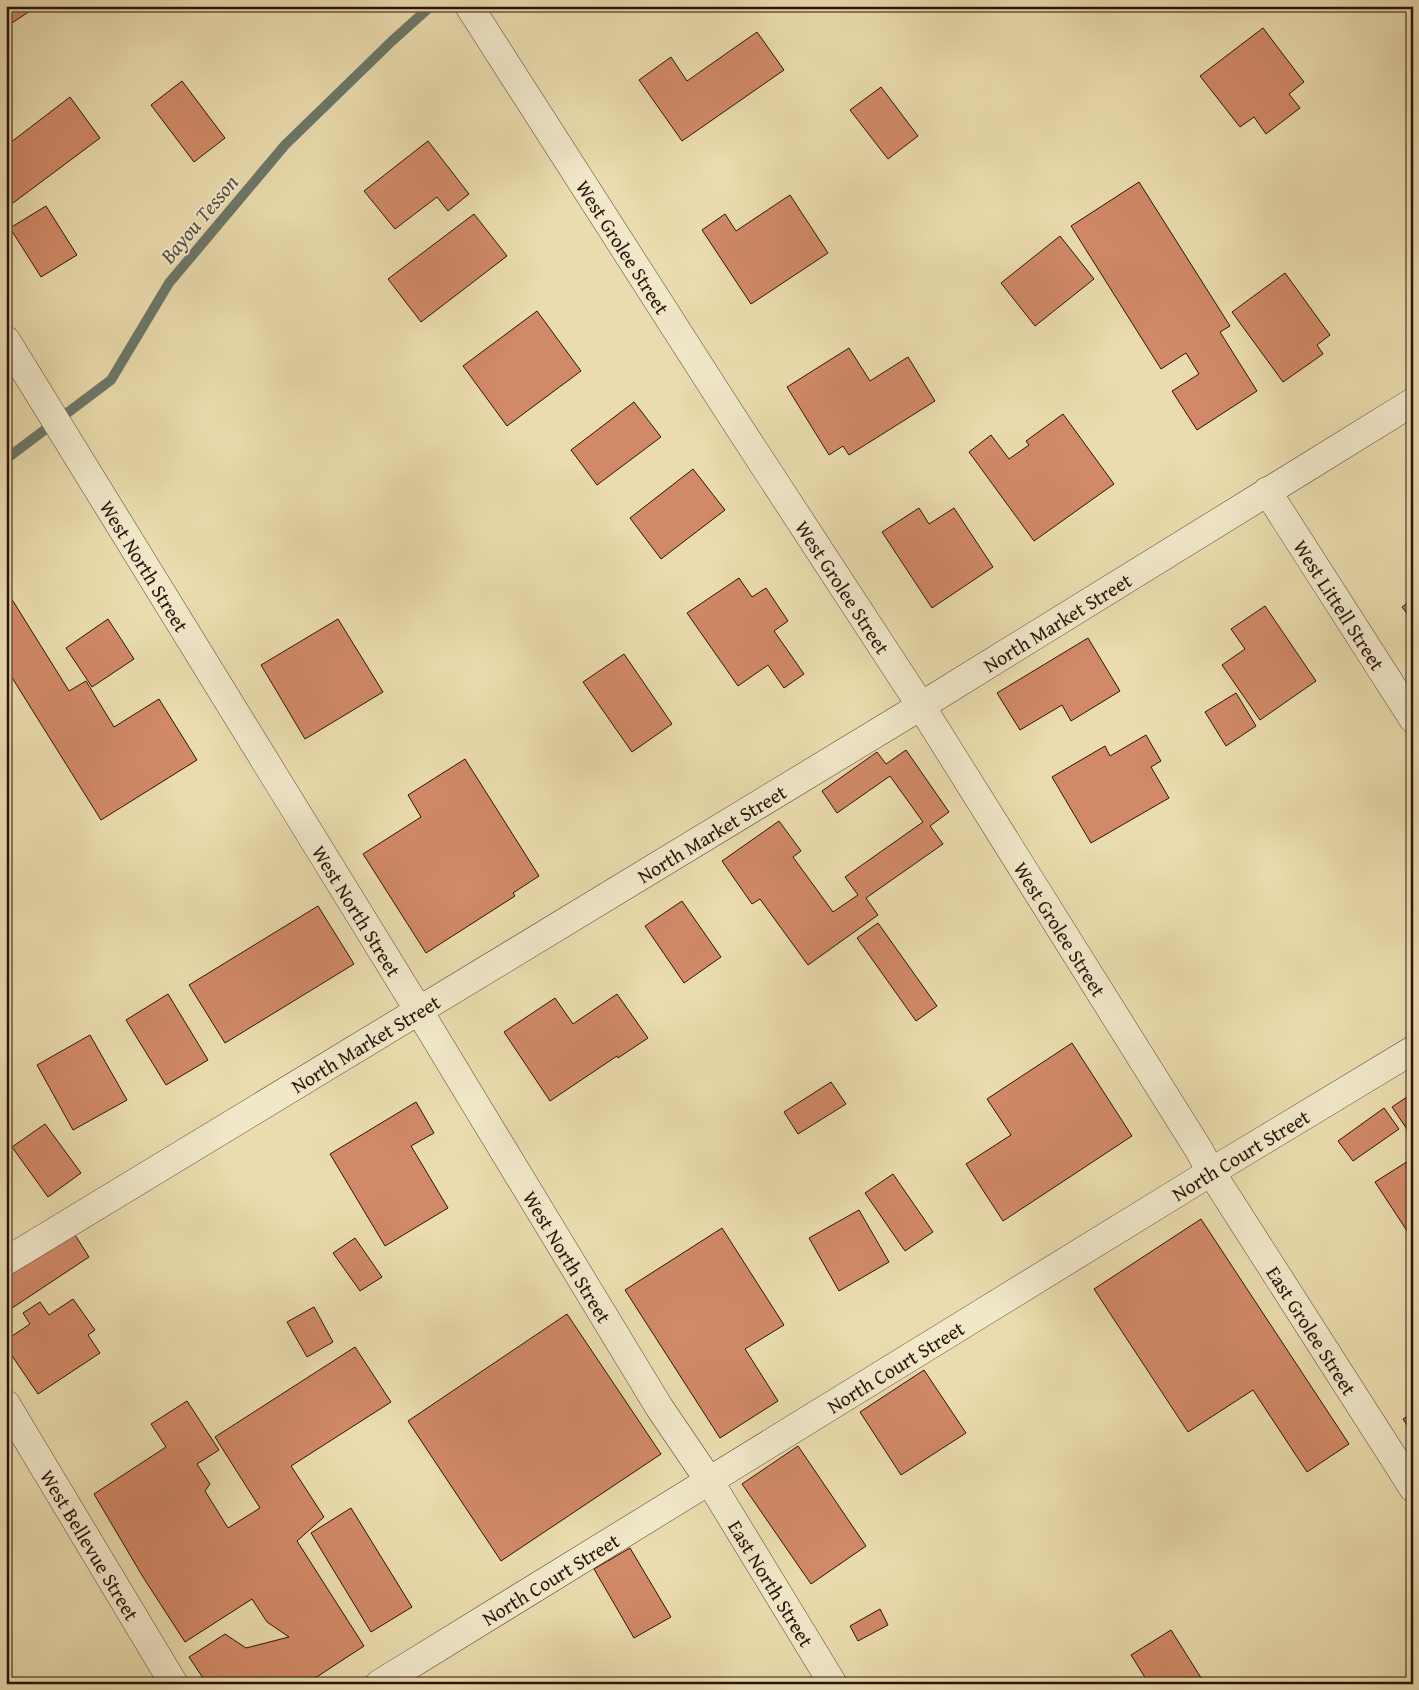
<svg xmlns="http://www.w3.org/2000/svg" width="1419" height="1690" font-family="'Gentium Book Plus',serif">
<rect width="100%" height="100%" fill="#eadcae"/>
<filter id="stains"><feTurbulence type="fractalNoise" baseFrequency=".004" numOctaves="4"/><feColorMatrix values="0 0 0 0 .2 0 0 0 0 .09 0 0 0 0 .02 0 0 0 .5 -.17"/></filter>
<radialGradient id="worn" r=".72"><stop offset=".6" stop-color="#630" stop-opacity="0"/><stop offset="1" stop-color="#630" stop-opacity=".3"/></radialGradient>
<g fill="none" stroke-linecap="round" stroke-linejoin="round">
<path stroke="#6c786a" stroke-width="10" d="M6,459L111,380L169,283L285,145L392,41L431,6"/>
</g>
<path fill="#d18967" stroke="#2b130a" d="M6,6H35L36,7L6,27Z
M1263,28L1304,82L1289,94L1300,108L1266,134L1254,117L1240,127L1200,76Z
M757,32L784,70L682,141L639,80L671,57L687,81Z
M182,81L225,138L194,162L151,105Z
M881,87L918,136L888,159L850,110Z
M70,97L100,138L13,203L6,195V146Z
M428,141L469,194L448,211L437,197L395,229L364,191Z
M1139,182L1230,326L1220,332L1257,391L1197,430L1172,391L1199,374L1186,353L1161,369L1071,226Z
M790,195L828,253L751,304L702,230L725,214L736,231Z
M46,206L77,255L41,277L10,228Z
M474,214L507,256L421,322L388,279Z
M1060,236L1094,279L1035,326L1001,283Z
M1285,273L1330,335L1317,345L1323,354L1283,382L1232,312Z
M537,311L581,371L507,426L463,366Z
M849,348L870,381L908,357L935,401L849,455L843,446L829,455L787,387Z
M634,402L661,437L597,485L571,450Z
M1063,414L1114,484L1034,541L969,452L991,435L1009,459L1029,445L1026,441Z
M693,469L725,510L661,559L630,518Z
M919,508L929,524L954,508L993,567L932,608L882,532Z
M739,578L752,597L766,588L788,621L774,631L804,674L784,688L768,665L738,686L687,613Z
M8,593L69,691L86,681L114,727L159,699L197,760L101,820L6,668V595Z
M1413,599V621L1402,607Z
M1265,606L1316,681L1260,720L1222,665L1245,649L1231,629Z
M108,619L134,659L92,687L66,648Z
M338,619L383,692L305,739L261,665Z
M1088,638L1120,691L1071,721L1062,705L1020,730L997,693Z
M624,654L672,724L632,752L583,682Z
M1236,693L1256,726L1226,746L1205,712Z
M1146,735L1161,761L1151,767L1169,798L1091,843L1052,777L1105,746L1110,756Z
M906,750L949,812L930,826L943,844L866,898L878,915L808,965L760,899L752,904L722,861L779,821L801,851L793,857L833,912L858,895L845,877L923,822L890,776L837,813L822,791L877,752L886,764Z
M465,759L539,876L513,893L515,896L426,953L363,854L421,817L408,795Z
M682,901L721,957L684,983L645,926Z
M318,906L354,964L225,1043L189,985Z
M878,923L937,1006L916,1021L857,938Z
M168,994L208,1060L166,1085L126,1020Z
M617,994L648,1038L618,1058L617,1056L550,1101L504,1032L555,998L573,1024Z
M90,1035L127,1100L73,1130L37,1065Z
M1072,1043L1132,1136L1003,1221L966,1164L1011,1135L987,1099Z
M831,1082L846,1104L798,1134L784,1112Z
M1413,1093V1138L1392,1107Z
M416,1102L434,1133L411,1146L448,1208L385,1246L330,1154Z
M1384,1108L1399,1129L1353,1161L1338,1141Z
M45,1124L81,1173L48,1197L12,1147Z
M1413,1158V1240L1375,1182Z
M893,1174L933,1232L905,1251L865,1193Z
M859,1210L889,1262L839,1291L809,1238Z
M1201,1219L1349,1444L1307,1472L1253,1390L1188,1432L1094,1289Z
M722,1228L784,1325L745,1349L778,1401L720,1438L625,1290Z
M72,1230L89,1257L6,1312V1274Z
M355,1238L382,1277L360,1291L333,1253Z
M73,1299L95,1330L88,1335L100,1353L38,1394L6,1347V1340L30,1324L23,1313L40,1302L49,1315Z
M314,1307L333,1342L307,1357L287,1322Z
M567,1314L661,1454L501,1561L408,1421Z
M355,1347L391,1402L291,1466L324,1517L297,1541L364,1646L306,1684H207L189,1657L225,1634L246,1648L289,1637L267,1622L252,1599L185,1642L143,1577L94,1494L166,1447L151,1424L187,1401L219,1450L197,1464L210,1484L205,1491L228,1528L260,1508L215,1437Z
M924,1370L966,1433L901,1475L860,1412Z
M1413,1413V1434L1403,1419Z
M798,1446L866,1546L811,1584L742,1484Z
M351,1508L412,1607L371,1632L311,1533Z
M630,1548L671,1617L634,1638L594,1569Z
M880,1609L888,1625L858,1641L850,1626Z
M1171,1630L1205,1684H1149L1131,1655Z"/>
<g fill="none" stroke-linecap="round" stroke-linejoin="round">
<defs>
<g id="street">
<path id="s1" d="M469,6L731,415L921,706L1199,1150L1211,1172L1413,1488"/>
<path id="s2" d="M6,340L419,1011L659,1407L710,1482L833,1684"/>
<path id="s3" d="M1267,491L1413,719"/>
<path id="s4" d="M6,1261L921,706L1413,402"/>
<path id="s5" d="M6,1404L174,1684"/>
<path id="s6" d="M379,1684L1211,1172L1413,1050"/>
</g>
</defs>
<use href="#street" stroke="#5b4533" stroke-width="29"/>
<use href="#street" stroke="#f1e8ca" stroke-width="28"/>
</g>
<g text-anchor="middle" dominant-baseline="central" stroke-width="4" stroke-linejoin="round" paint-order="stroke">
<g font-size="20" fill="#2b130a" stroke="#f1e8ca">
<text stroke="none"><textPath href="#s1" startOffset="286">West Grolee Street</textPath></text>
<text stroke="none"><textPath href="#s2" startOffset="265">West North Street</textPath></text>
<text stroke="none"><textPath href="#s1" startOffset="691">West Grolee Street</textPath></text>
<text stroke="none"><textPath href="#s3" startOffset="135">West Littell Street</textPath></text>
<text stroke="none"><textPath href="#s4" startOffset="1230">North Market Street</textPath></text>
<text stroke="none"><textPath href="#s4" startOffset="825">North Market Street</textPath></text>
<text stroke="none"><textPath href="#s2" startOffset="670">West North Street</textPath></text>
<text stroke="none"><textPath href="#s1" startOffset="1096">West Grolee Street</textPath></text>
<text stroke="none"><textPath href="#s4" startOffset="420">North Market Street</textPath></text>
<text stroke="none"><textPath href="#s6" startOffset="1011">North Court Street</textPath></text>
<text stroke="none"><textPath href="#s2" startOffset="1075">West North Street</textPath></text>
<text stroke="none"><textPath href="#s1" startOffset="1570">East Grolee Street</textPath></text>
<text stroke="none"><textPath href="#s6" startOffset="606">North Court Street</textPath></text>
<text stroke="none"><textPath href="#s5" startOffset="164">West Bellevue Street</textPath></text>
<text stroke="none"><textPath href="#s6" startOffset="201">North Court Street</textPath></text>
<text stroke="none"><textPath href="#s2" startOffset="1460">East North Street</textPath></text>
</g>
<g font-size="21" font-style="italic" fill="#514e42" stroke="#f1e8ca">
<text transform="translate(199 219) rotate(-50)">Bayou Tesson</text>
</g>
</g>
<rect width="1419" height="1690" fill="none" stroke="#eadcae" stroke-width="25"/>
<rect x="8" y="8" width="1404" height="1675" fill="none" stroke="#2b130a" stroke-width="2.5"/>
<rect x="12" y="12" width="1394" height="1665" fill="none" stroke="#2b130a"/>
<rect width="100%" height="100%" filter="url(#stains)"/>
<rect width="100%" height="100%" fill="url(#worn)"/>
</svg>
